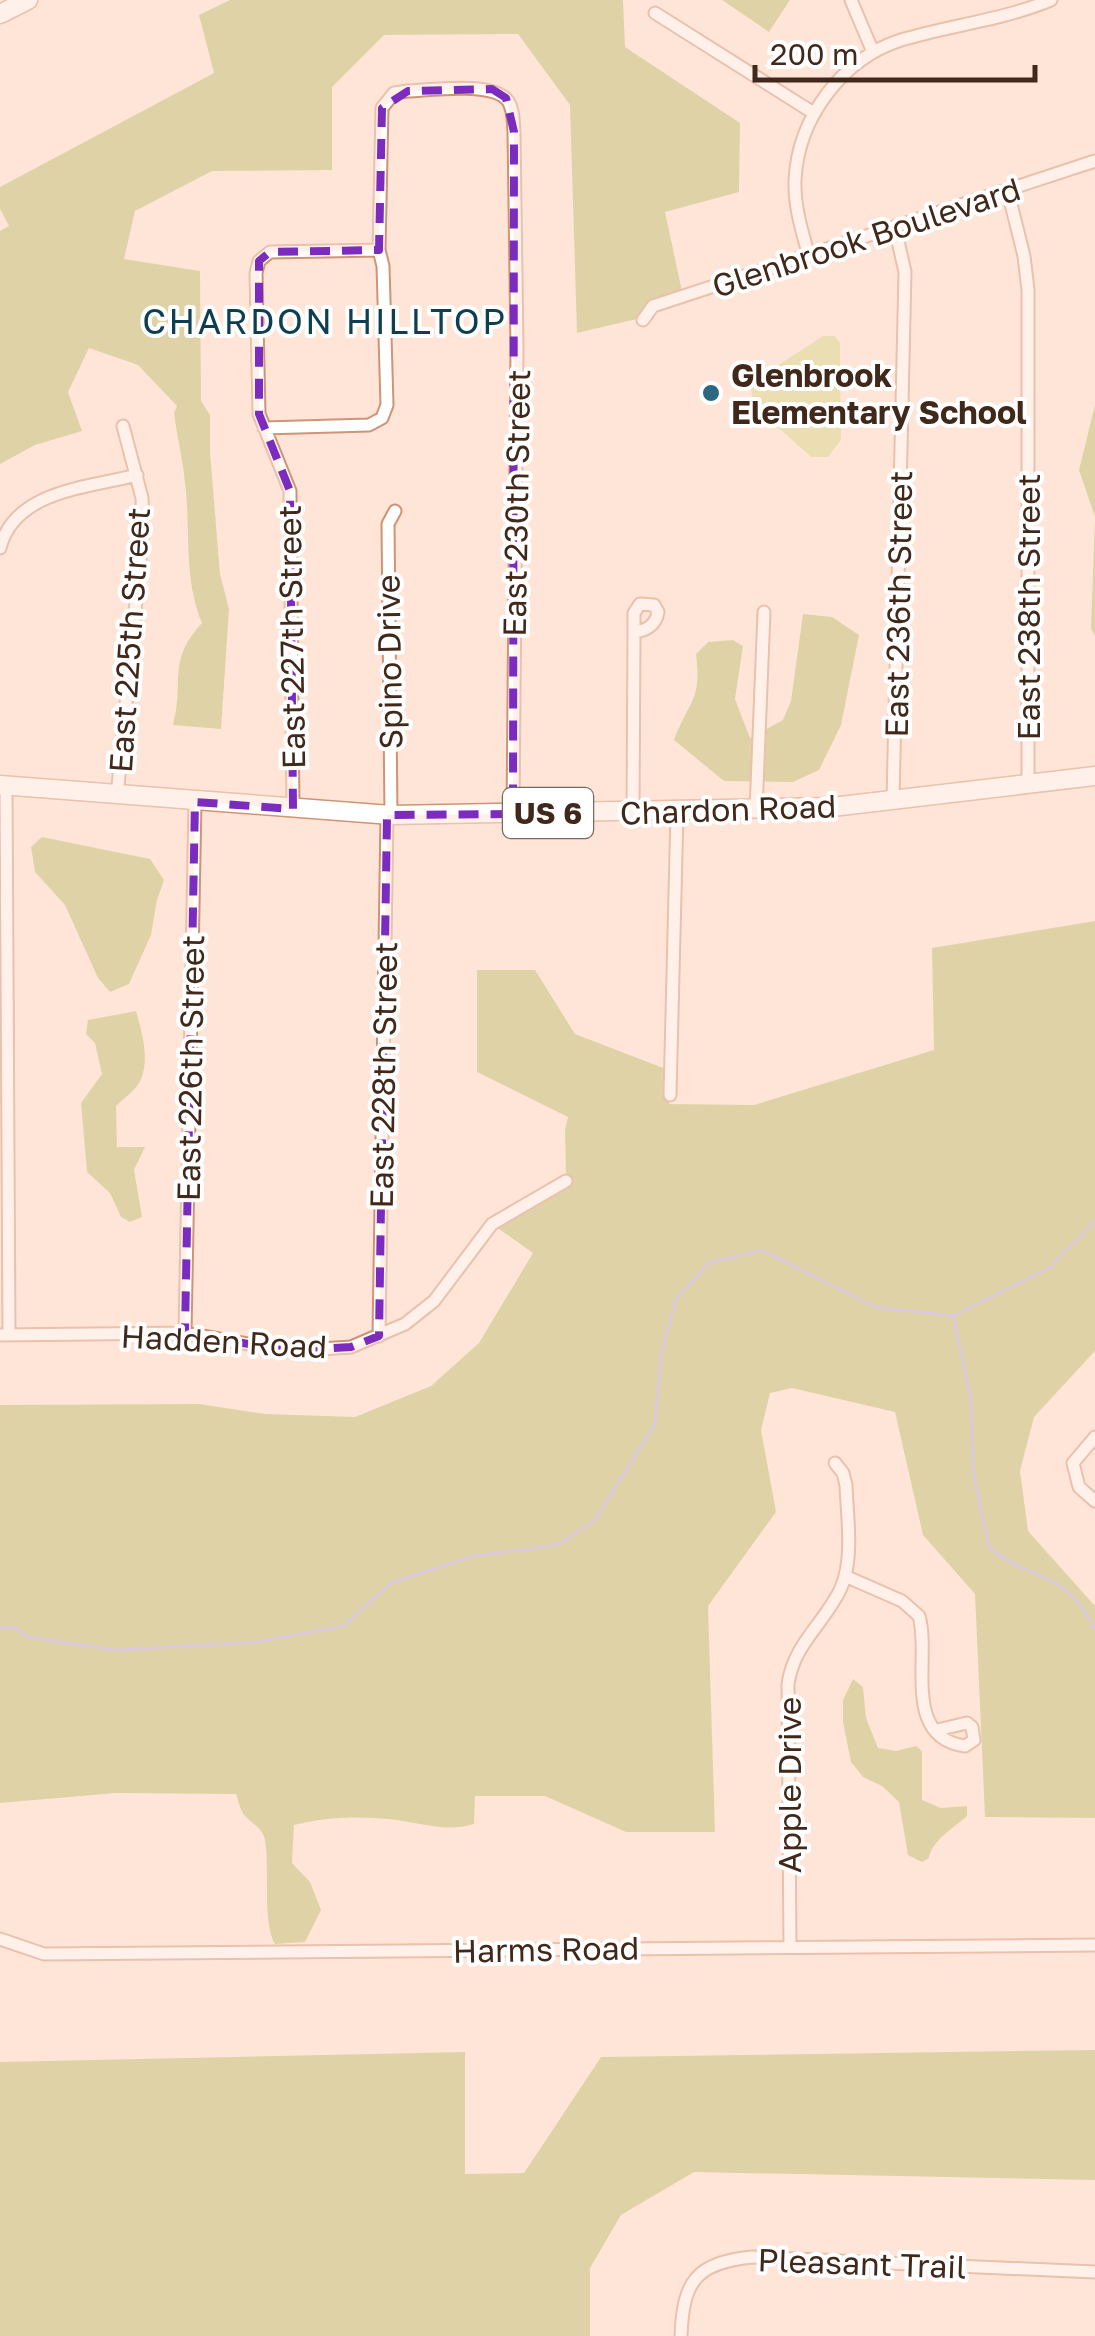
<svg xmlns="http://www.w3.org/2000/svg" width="1095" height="2336" font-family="'Golos Text',sans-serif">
<rect width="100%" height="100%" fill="#ffe5d8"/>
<path fill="#d6d686" d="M823,336H835L840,343L841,440L828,457H811L753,405L751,388L769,371Z"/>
<path fill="#bbbb6b" d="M230,0H623L625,47L740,123L739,192L665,212L683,296L645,317L577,333L570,105L518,34L384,35L332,87V170L212,171L135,211L124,259L200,271L201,401L210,415V452L220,574L229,609L221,729L173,725C185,681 166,662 202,623C183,577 191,531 185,483C183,460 177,437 174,413L177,406L138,365L89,348L68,392L82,431L35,445L0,464V231L9,226L0,209V187L214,73L199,15Z
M722,0H790L769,32Z
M1095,405V636L1091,629L1095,517L1079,470Z
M803,614L832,617L859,635L841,725L819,770L793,782L724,781L674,740C689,700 702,701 696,654L708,642L733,640L743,646L735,699L750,738L783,720L791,701Z
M42,837L150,859L164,880L157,900L151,935L129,984L110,992L98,978L65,905L35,872L31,847Z
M1095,921V1351L1034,1417L1020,1471L1028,1531L1095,1606V1818L985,1817L975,1594L923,1535L895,1412L792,1388L770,1393L761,1430L776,1512L708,1606L715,1832H626L545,1796H475L474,1824C446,1833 418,1822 389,1819C357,1816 325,1817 294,1825L292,1863L310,1882L321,1910L305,1942L275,1944C262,1923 270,1867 265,1840C262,1827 253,1825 245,1816C240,1810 239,1802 236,1794L116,1793L0,1803V1405L199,1404L265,1414L355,1417L431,1386L479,1343L533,1253L492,1224L566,1181L565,1129L568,1117L477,1072V970H535L575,1034L671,1071L669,1104L754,1105L934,1050L932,948Z
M136,1011C142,1032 151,1062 139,1083C134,1091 123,1099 116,1106L117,1147H145L134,1170L142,1217L130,1222L121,1217L110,1193L87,1172L81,1103L102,1074L95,1043L86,1034L88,1020Z
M853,1679L863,1687L866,1718L878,1748L896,1751L916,1746L922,1751V1800L941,1808L967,1806V1816C954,1828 932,1840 929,1858L922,1862L908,1855L899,1802L882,1786L863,1777L851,1762L843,1722V1700Z
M1095,2050V2180L694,2172L621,2215L590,2268V2336H0V2062L465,2052V2174L524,2173L601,2057Z"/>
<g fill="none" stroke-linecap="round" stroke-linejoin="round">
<path stroke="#ada5ed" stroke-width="2.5" d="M953,1316L971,1400L973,1472L989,1547C1031,1583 1066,1568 1095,1630
M0,1628H16L28,1637L115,1650L258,1642L343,1626L391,1583L473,1556L558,1545L595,1520L655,1424L661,1355L676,1299L709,1263L762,1250L875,1307L953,1316L1049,1268L1095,1221"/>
<defs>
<path id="street" d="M851,0L873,52
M655,13L812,112
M1008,192L1024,256L1028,290V784
M809,256C802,232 794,206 795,180C798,118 842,59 901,40C951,25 1003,20 1051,0
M643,320L653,306L1095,161
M264,428L369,425L382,418L387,405L383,266L379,250L382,108L394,93L408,91C432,90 494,81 508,101C514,110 513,122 514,132L517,349L513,814
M0,548C15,490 88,488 137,475
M6,785L9,1335
M117,796L143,530L142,498L123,426
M893,800L905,272L895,228
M293,809L290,491L259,414L256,273L259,261L270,252L379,250
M756,811L764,612
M633,812L634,632V613L640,604L654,605L658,612C656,625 646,631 634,632
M391,815L388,524L395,511
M670,1095L677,812
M185,1333L195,802
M0,1335L185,1333L289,1351L351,1347L405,1324L434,1301L492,1224L566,1181
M379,1336L387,815
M1095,1437L1073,1463L1079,1487L1095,1501
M845,1576L902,1601L919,1616C931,1657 901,1737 965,1746L974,1740L972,1727L967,1723L937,1730
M0,1939L44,1954L1095,1945
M790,1947L788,1684C794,1643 825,1623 841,1588C854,1558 847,1517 846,1485L843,1473L835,1463
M681,2336C683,2281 696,2263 752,2257L1095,2272"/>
<path id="primary" d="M0,14L28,0
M0,785L391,815L832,807L1095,776"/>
</defs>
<use href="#street" stroke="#ce9475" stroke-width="15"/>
<use href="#primary" stroke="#ce9475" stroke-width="21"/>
<use href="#street" stroke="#fff" stroke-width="11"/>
<use href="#primary" stroke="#fff" stroke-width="18"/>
</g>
<path d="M0 0H1095V2336H0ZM492,89L506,98L514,132L513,814L387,815L379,1336L351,1347L289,1351L185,1333L195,802L293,809L290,491L259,414V261L270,252L379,250L382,108L408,91Z" fill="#ffe5d8" fill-opacity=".55" fill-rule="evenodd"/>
<path fill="none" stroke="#7b2cbf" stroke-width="8" stroke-dasharray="20 12" stroke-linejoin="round" d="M492,89L506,98L514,132L513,814L387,815L379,1336L351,1347L289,1351L185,1333L195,802L293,809L290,491L259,414V261L270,252L379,250L382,108L408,91Z"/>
<circle fill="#2d6880" stroke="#fff" stroke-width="4" cx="711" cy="393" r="10"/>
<g text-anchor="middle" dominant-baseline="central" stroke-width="8" stroke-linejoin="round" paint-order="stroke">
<rect fill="#fff" stroke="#79685f" stroke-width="2.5" x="503" y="788" width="90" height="50" rx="8"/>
<g font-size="30" font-weight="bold" fill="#40281b">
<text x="548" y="813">US 6</text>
</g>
<g font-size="32" fill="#40281b" stroke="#fff">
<text transform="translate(866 237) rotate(-18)">Glenbrook Boulevard</text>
<text transform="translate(516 503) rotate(-89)">East 230th Street</text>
<text transform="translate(898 604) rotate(-89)">East 236th Street</text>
<text transform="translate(1028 607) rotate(-90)">East 238th Street</text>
<text transform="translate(291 637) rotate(-91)">East 227th Street</text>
<text transform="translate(129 640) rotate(-86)">East 225th Street</text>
<text transform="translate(389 662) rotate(-91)">Spino Drive</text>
<text transform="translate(728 809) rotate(-2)">Chardon Road</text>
<text transform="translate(190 1068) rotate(-89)">East 226th Street</text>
<text transform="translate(383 1075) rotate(-89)">East 228th Street</text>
<text transform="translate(224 1341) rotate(3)">Hadden Road</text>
<text transform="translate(789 1785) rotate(-90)">Apple Drive</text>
<text transform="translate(546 1949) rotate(-1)">Harms Road</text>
<text transform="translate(862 2263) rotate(2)">Pleasant Trail</text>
</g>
<g font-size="32" font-weight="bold" fill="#40281b" stroke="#fff" text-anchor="start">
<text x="731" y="375">Glenbrook<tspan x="731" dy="37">Elementary School</tspan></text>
</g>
<g font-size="35" letter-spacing="2.5" fill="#0d3e51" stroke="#fff">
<text x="325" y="321">CHARDON HILLTOP</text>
</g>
</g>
<path d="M755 65v15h280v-15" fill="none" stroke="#40281b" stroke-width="5"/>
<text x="770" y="65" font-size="30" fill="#40281b" stroke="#ffffff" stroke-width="8" paint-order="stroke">200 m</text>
</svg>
